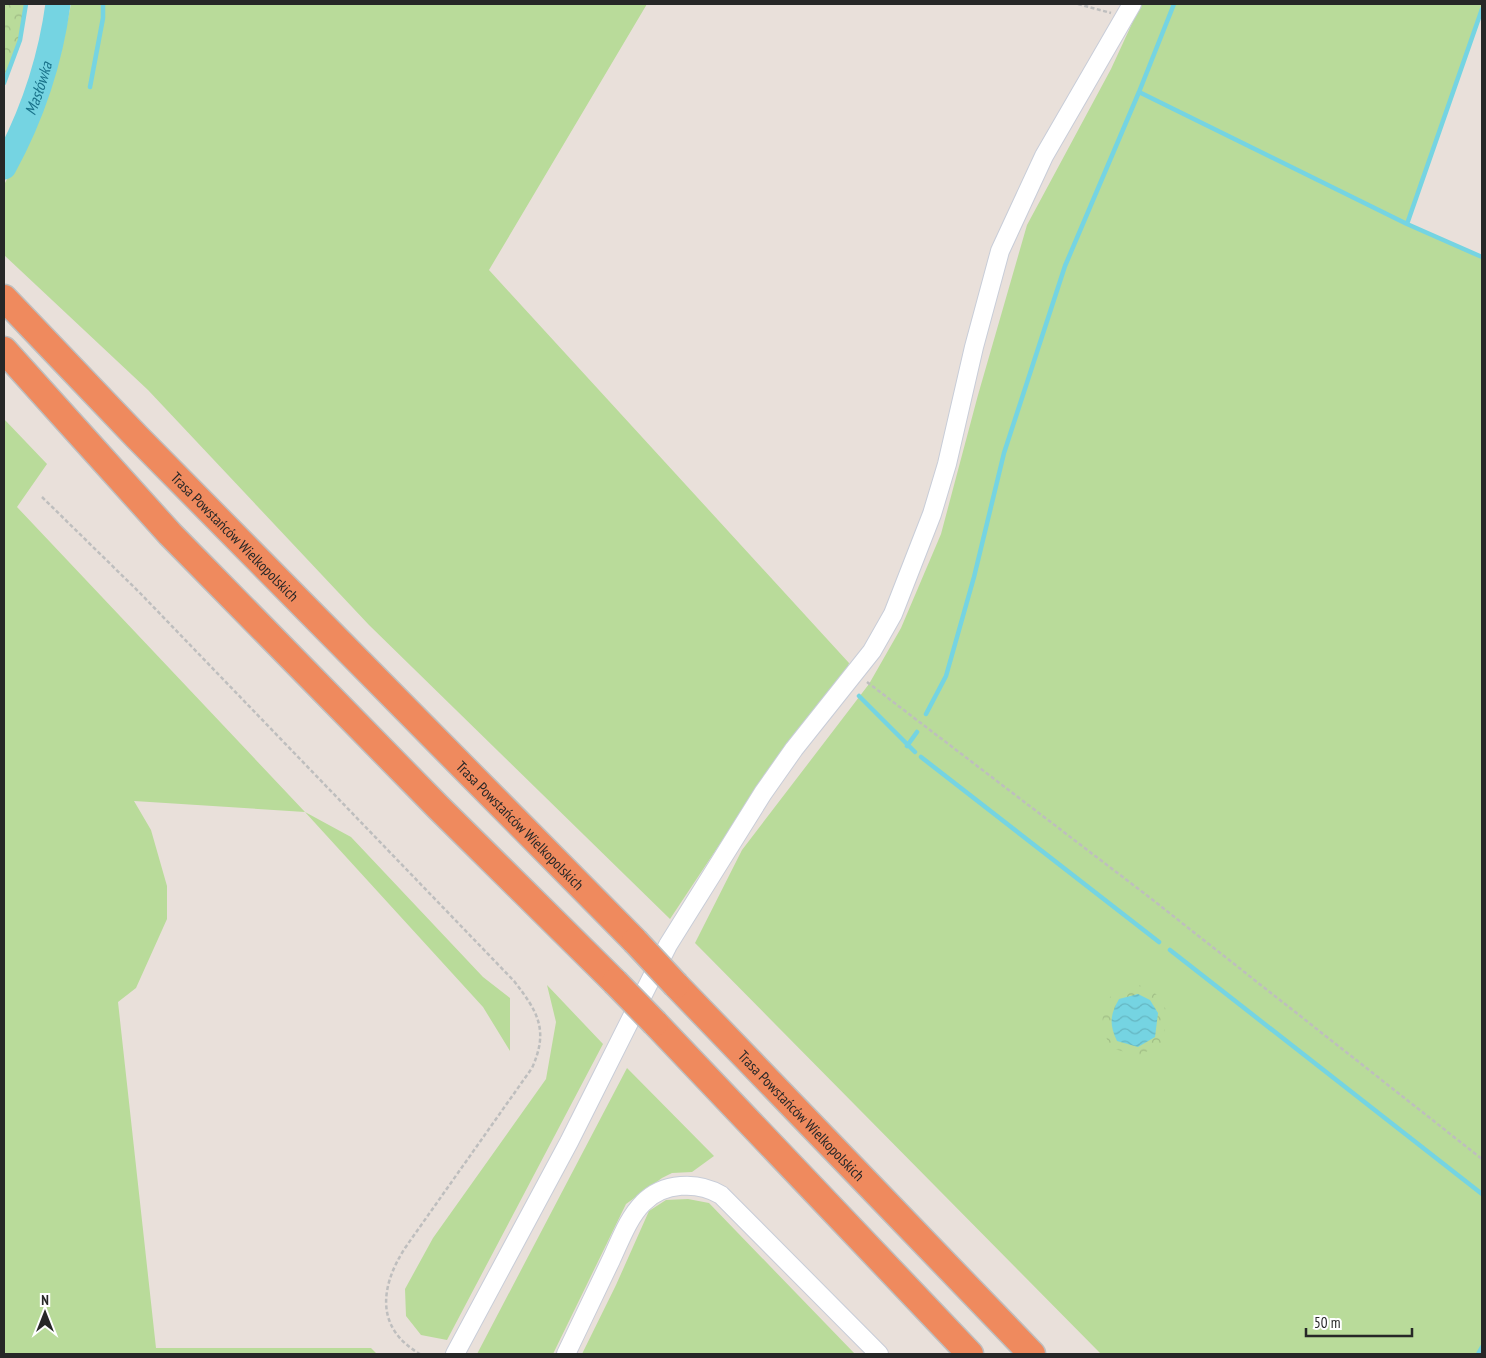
<svg xmlns="http://www.w3.org/2000/svg" width="1486" height="1358" font-family="'PT Sans Narrow',sans-serif">
<defs>
<pattern id="forest-crowns" width="20" height="18" patternUnits="userSpaceOnUse" patternTransform="scale(1.25)"><rect width="20" height="18" fill="#b9db9a"/><path d="M2 6a3 3 0 1 1 6 0M12 15a3 3 0 1 1 6 0" fill="none" stroke="#9fbc85"/></pattern>
<pattern id="water-waves" width="16" height="10" patternUnits="userSpaceOnUse" patternTransform="scale(1.25)"><rect width="16" height="10" fill="#75d4e2"/><path d="M0 5q4-4 8 0t8 0" fill="none" stroke="#65b6c2"/></pattern>
</defs>
<rect width="100%" height="100%" fill="#e9e0da"/>
<path fill="#b9db9a" d="M71,4H647L489,270L849,663L846,674L763,779L670,919L369,625L148,390L4,255V185L15,163L61,53Z
M1141,4H1482L1407,224L1482,257V1347L1478,1354H1101L695,943L742,850L869,684L901,628L941,534L978,395L1027,225L1111,69Z
M4,419L47,464L17,507L305,812L351,837L483,977L510,998V1051L483,1007L305,812L134,801L151,830L167,886V919L136,988L118,1002L156,1348H371L377,1354H4Z
M547,985L603,1044L447,1340L421,1335L406,1316L405,1289L433,1238L546,1079L556,1022Z
M627,1068L714,1156L692,1172L672,1173L662,1178L626,1204L553,1354H477Z
M688,1199L709,1203L855,1354H582L616,1285L649,1211L666,1200Z"/>
<path fill="url(#forest-crowns)" d="M4,4H26L20,40L4,83Z
M1139,985L1156,994L1167,1011L1163,1042L1139,1056L1111,1048C1099,1023 1100,1015 1113,992Z"/>
<path fill="url(#water-waves)" d="M1138,994L1150,1000L1158,1013L1155,1037L1138,1047L1117,1041C1109,1024 1110,1015 1119,999Z"/>
<g fill="none" stroke-linecap="round" stroke-linejoin="round">
<path stroke="#75d4e2" stroke-width="4.5" d="M1482,9L1407,224L1482,257
M4,83L20,40L26,4
M90,87L103,18V4
M1139,92L1407,224
M859,696L915,752
M926,714L946,676L974,577L1004,453L1065,266L1139,92L1174,4
M907,746L917,732
M921,757L1159,942
M1170,950L1482,1194
M1478,1354L1482,1347"/>
<path stroke="#75d4e2" stroke-width="25" id="s1" d="M4,167C33,114 50,63 58,4"/>
<defs>
<path id="minor" d="M455,1354L569,1142L668,945L763,793L794,749L872,651L893,614L932,514L947,464L974,347L1000,251L1044,156L1132,4
M566,1354C581,1323 596,1291 611,1260C620,1241 628,1218 643,1203C663,1182 698,1181 721,1195L879,1354"/>
<g id="highway">
<path id="s2" d="M4,298L137,437L635,941"/>
<path d="M4,350L170,534L438,807L615,982"/>
<path id="s3" d="M676,985L1032,1354"/>
<path d="M655,1023L970,1354"/>
</g>
</defs>
<use href="#minor" stroke="#c8cdd8" stroke-width="20"/>
<use href="#highway" stroke="#bebebe" stroke-width="29"/>
<path stroke="#bebebe" stroke-width="2.5" stroke-dasharray="4 2.5" stroke-linecap="butt" d="M1078,4L1111,13
M42,497L140,593L514,981C538,1012 549,1030 532,1068L405,1248C380,1287 375,1328 420,1354
M867,682L1149,897L1482,1159"/>
<use href="#minor" stroke="#fff" stroke-width="18"/>
<use href="#highway" stroke="#ef8a5e" stroke-width="26"/>
<defs>
<path id="highway-bridge" d="M635,941L676,985
M615,982L655,1023"/>
</defs>
<use href="#highway-bridge" stroke="#bebebe" stroke-width="29" stroke-linecap="butt"/>
<use href="#highway-bridge" stroke="#ef8a5e" stroke-width="26"/>
</g>
<g text-anchor="middle" dominant-baseline="central" stroke-width="4" stroke-linejoin="round" paint-order="stroke">
<g font-size="15" fill="#272727" stroke="#fff">
<text stroke="none"><textPath href="#s2" startOffset="332">Trasa Powstańców Wielkopolskich</textPath></text>
<text stroke="none"><textPath href="#s2" startOffset="738">Trasa Powstańców Wielkopolskich</textPath></text>
<text stroke="none"><textPath href="#s3" startOffset="181">Trasa Powstańców Wielkopolskich</textPath></text>
</g>
<g font-size="16" font-style="italic" fill="#19728a" stroke="#fff">
<text stroke="none"><textPath href="#s1" startOffset="86">Masłówka</textPath></text>
</g>
</g>
<rect width="1486" height="1358" fill="none" stroke="#272727" stroke-width="10"/>
<g transform="translate(45 1313)" stroke="#ffffff" stroke-width="4" paint-order="stroke">
<path d="M0-4L9 19L0 12L-9 19Z" fill="#272727"/>
<text y="-8" font-size="14" font-weight="bold" text-anchor="middle" fill="#272727">N</text>
</g>
<path d="M1306 1328v8h106v-8" fill="none" stroke="#272727" stroke-width="2.5"/>
<text x="1314" y="1328" font-size="15" fill="#272727" stroke="#ffffff" stroke-width="4" paint-order="stroke">50 m</text>
</svg>
